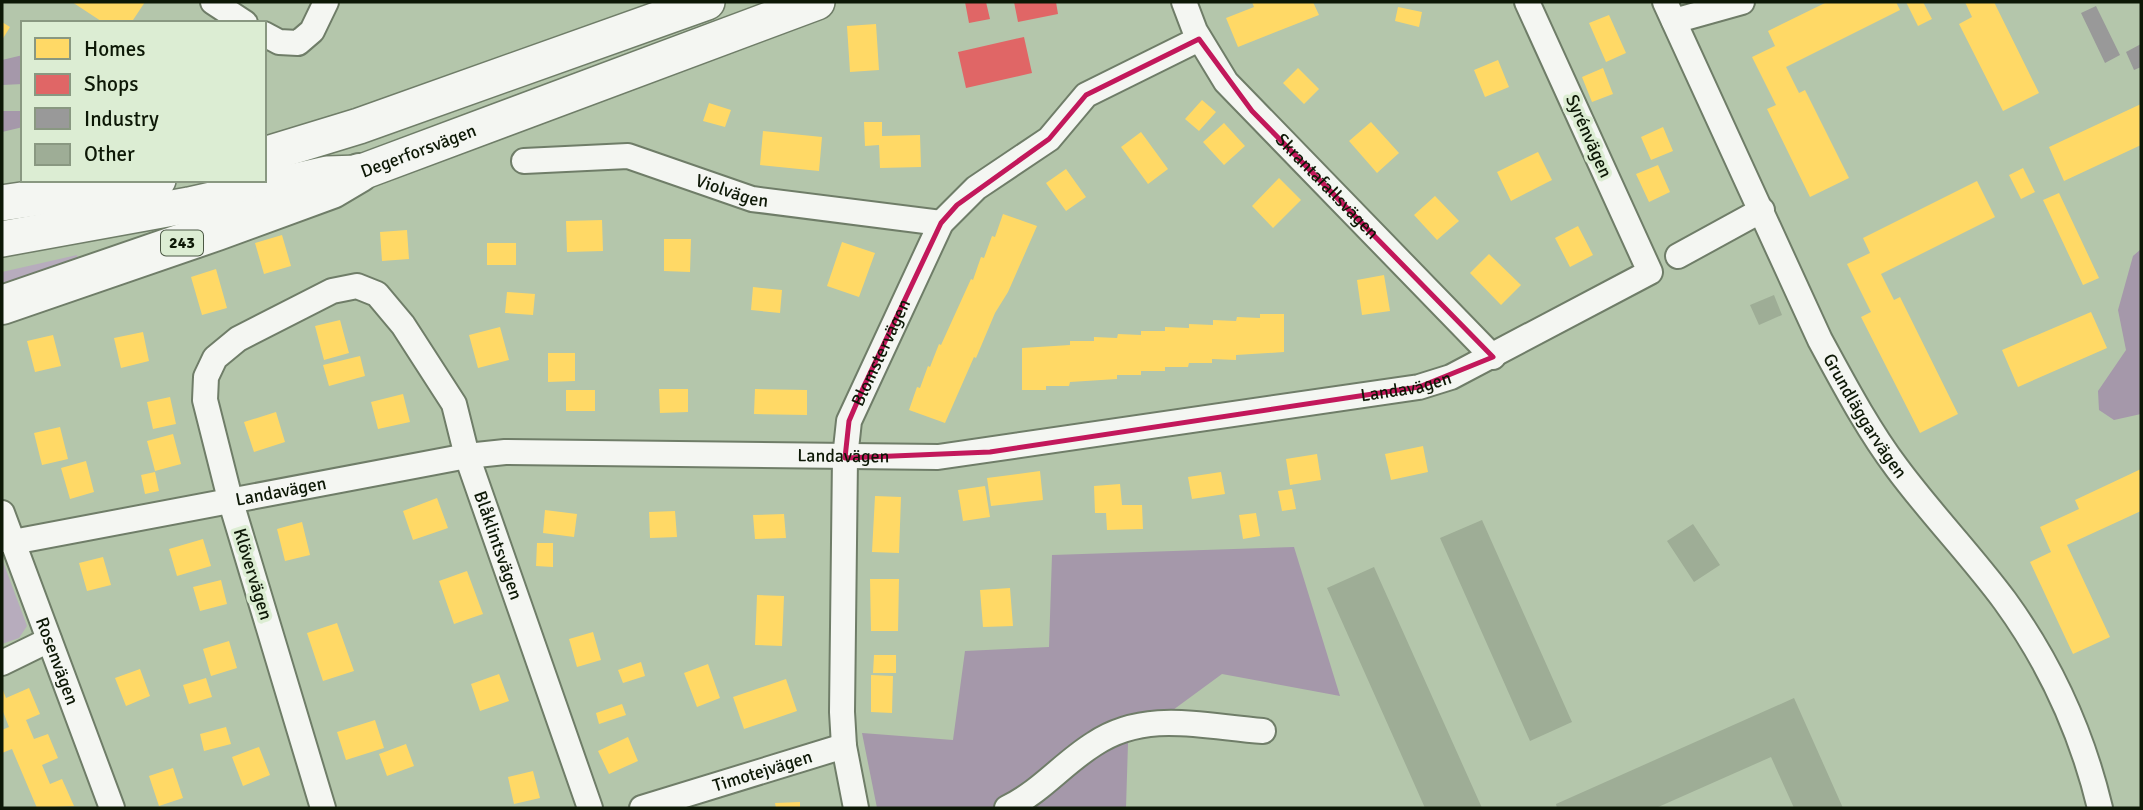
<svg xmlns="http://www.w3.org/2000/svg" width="2143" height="810" font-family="Signika,sans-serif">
<rect width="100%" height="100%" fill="#b4c6ab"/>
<path fill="#b7acbd" d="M77,255L78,261L2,286V272Z
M2,559L27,626L19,638L2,644Z"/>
<path fill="#a598aa" d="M23,55V84L2,85V60Z
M2,111H23V127L2,132Z
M2141,249V414L2114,420L2099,410L2098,391L2126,350L2118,310L2133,256Z
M1294,547L1340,696L1222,674L1128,743L1126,808H877L862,733L953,740L965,651L1049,647L1052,555Z"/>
<path fill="#ffd966" d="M72,2H145L131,23H104Z
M1252,2H1313L1319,15L1238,47L1226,18L1254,7Z
M1827,2H1896L1900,10L1786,67L1799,93L1805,90L1849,178L1810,197L1767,109L1776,105L1752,57L1775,46L1768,31Z
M1906,2H1923L1932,19L1918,26Z
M1965,2H1994L2039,93L2003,111L1959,24L1972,17Z
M1398,7L1422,12L1419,27L1395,21Z
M1609,15L1626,53L1606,62L1589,23Z
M2,22L10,27L2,40Z
M876,24L879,70L850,72L847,26Z
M1498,60L1509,87L1485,97L1474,70Z
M1298,68L1319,89L1304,104L1283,83Z
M1603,68L1613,94L1592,102L1582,77Z
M1202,100L1216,112L1199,131L1185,119Z
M709,103L731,110L725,127L703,121Z
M2141,104V145L2064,181L2049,147Z
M864,122H882V136L920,135L921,167L880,168L879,145L865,146Z
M1371,122L1399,153L1377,173L1349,141Z
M1224,123L1245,146L1224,165L1203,142Z
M1663,127L1673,151L1651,160L1641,137Z
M763,131L822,137L819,171L760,165Z
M1141,132L1168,169L1148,184L1121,147Z
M1538,152L1552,180L1511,201L1497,172Z
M1658,165L1670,192L1649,202L1636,174Z
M2023,168L2035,192L2021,199L2009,175Z
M1066,169L1086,197L1066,211L1046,183Z
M1279,178L1301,200L1273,228L1252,206Z
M1977,181L1995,217L1881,274L1894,300L1900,297L1958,414L1920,433L1861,317L1871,312L1847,264L1870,253L1863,238Z
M2059,193L2099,278L2083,285L2043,200Z
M1435,196L1459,221L1437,240L1414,215Z
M1003,214L1037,226L1008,292L995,313L976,358L974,357L945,423L909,410L917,387L920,388L928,366L930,367L939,344L941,345L971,279L973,280L981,257L984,258L992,236L995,237Z
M602,220L603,251L567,252L566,221Z
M1578,226L1593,255L1570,267L1555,238Z
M407,230L409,259L382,261L380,232Z
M282,235L291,266L264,274L255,243Z
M664,239H691L690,272L664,271Z
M842,242L875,253L859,297L827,286Z
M487,243H516V265H487Z
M1489,254L1521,285L1501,305L1470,273Z
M216,269L227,308L202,315L191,277Z
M1384,275L1390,311L1362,315L1357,280Z
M753,287L782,290L780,313L751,310Z
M507,292L535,294L533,315L505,313Z
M2091,312L2107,348L2018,387L2002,350Z
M1260,314H1284V352L1236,355V360L1212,359V363H1189L1188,367H1165V371H1141V375H1117V379L1070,382L1069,386H1046V390H1022V348L1070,345V341H1094V337L1117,338L1118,334L1141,335V331H1165V327L1189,328V324L1213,325V320L1236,321L1237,317L1260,318Z
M340,320L349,353L324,360L315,326Z
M500,327L509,360L478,368L469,335Z
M143,332L149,361L121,368L114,338Z
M53,335L61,366L35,372L27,341Z
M548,353H575V381L548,382Z
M360,356L365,376L329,386L323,365Z
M659,389H688V412L660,413Z
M755,389L807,390V415L754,414Z
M566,390H595V411H566Z
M403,394L410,422L378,429L371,402Z
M170,397L176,424L153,429L147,402Z
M276,412L285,442L254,452L244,422Z
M60,427L68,459L42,465L34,433Z
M173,434L181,464L155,471L147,441Z
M1423,446L1428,472L1391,480L1385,454Z
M1317,454L1321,480L1290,485L1286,459Z
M86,461L94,492L70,499L61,468Z
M2141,469V511L2067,545L2110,637L2073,654L2030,562L2051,552L2040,527L2079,509L2075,500Z
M1040,471L1043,500L991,506L987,478Z
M155,472L159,491L145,494L141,475Z
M1221,472L1225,494L1192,499L1188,477Z
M1120,484L1122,505H1142L1143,529L1107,530L1106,513H1095L1094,486Z
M985,486L990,517L963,521L958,490Z
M1292,489L1296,509L1282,511L1278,491Z
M875,496L901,497L899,553L872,552Z
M437,498L448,528L413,540L403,511Z
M545,510L577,514L574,537L543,533Z
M675,511L677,537L650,538L649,512Z
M1256,513L1260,536L1243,539L1239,515Z
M784,514L786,538L755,539L753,515Z
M302,522L310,555L285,561L277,529Z
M203,539L211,566L177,576L169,549Z
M537,543H553V567L536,566Z
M103,557L111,585L87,591L79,563Z
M467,571L483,614L454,624L439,581Z
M870,579H899L898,631H871Z
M221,580L227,604L200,611L193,587Z
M1010,588L1013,626L983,627L980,590Z
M757,595L784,596L782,646L755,645Z
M337,623L354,671L323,681L307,633Z
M593,632L601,660L577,667L569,639Z
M229,641L237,668L211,676L203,649Z
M874,655H896V673H873Z
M641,662L645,676L623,683L618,670Z
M708,664L720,698L697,707L684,673Z
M140,669L150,696L126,706L115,678Z
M499,674L509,701L480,711L471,684Z
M871,675L893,676L892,713L871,712Z
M206,678L212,697L189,704L183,685Z
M786,679L797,711L744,729L733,697Z
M2,688L6,698L29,688L40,714L26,720L34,739L48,734L58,758L42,765L50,784L62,779L74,806L37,808L12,749L2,753V730L9,727L2,709Z
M622,704L626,715L599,724L596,713Z
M375,720L384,748L346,760L337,732Z
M226,727L231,744L204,751L200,734Z
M628,737L638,761L609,774L598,751Z
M406,744L414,766L387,776L379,754Z
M259,747L270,775L243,786L232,757Z
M173,768L183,798L159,806L149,776Z
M533,771L540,798L514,804L508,777Z
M800,802V808H776L775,803Z"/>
<path fill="#e06666" d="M965,2H986L990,19L969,23Z
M1014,2H1056L1058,14L1018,22Z
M1024,37L1032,73L966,88L958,52Z"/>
<path fill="#999" d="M2096,6L2120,55L2105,63L2081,13Z
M2141,44V67L2134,70L2126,52Z"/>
<path fill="#9ead96" d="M1774,295L1782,315L1759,325L1750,305Z
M1482,520L1572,722L1530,741L1440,538Z
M1693,524L1720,565L1694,582L1667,541Z
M1374,567L1482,808H1425L1327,588Z
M1794,698L1843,808H1794L1771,757L1656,808H1557L1556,804Z"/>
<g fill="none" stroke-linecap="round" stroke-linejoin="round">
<defs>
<g id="street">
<path d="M213,2L245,23"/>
<path id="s1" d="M1184,2L1195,31L1226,82L1493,357"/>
<path id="s2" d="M1665,2L1820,340C1844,384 1867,428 1897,468C1931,514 1971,555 2005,601C2050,663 2082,733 2100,808"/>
<path d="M1674,21L1742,2"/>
<path d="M264,34L279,42L298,43L312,31L326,2"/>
<path id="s3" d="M524,161L628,156L752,199L941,223"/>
<path d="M1678,256L1762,210"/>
<path id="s4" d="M2,513L112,808"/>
<path id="s5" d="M2,539L13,542L467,456L505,452L938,457L1419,387L1451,377L1650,272L1527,2"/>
<path d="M2,663L49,640"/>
<path id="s6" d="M323,808L230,499L205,400L206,377L215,358L238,339L332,291L357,286L377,294L403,325L454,404L467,456L590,808"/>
<path id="s7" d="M642,808L844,746"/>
<path id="s8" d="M856,808L844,746L842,712L845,458L849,421L941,223L976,188L1049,139L1086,95L1199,39"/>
<path d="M1007,808C1042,791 1062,764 1094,744C1146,709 1205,727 1263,731"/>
</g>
<g id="secondary">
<path d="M264,155L359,126L707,2"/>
<path d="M2,203L158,180"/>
<path id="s9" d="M2,239L189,205L327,174L359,173L817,2"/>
</g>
<path id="highway" d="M2,305L217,231L332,189L359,173"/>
</defs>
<use href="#street" stroke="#6f7d68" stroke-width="28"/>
<use href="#secondary" stroke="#6f7d68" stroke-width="38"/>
<use href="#highway" stroke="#6f7d68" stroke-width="42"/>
<use href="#street" stroke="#f4f6f2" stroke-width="24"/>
<use href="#secondary" stroke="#f4f6f2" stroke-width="35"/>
<use href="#highway" stroke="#f4f6f2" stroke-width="38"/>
</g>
<path fill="none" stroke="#c2185b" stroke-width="5" stroke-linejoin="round" d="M1199,39L1252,111L1493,357L1419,387L990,452L845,458L849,421L864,386L941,223L957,205L1049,139L1086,95Z"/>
<g text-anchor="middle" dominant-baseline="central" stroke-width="7" stroke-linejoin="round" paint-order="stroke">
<rect fill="#dcedd3" stroke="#4b5844" stroke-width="2" x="161" y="230.5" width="42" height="25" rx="5"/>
<g font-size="16" font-weight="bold" fill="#0d1806">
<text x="182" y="243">243</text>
</g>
<g font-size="18" fill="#0d1806" stroke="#dcedd3">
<text transform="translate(1589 136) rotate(66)">Syrénvägen</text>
<text stroke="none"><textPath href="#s9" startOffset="427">Degerforsvägen</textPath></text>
<text stroke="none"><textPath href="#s1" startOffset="236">Skrantafallsvägen</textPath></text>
<text stroke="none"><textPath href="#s3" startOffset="214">Violvägen</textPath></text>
<text stroke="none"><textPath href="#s8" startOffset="464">Blomstervägen</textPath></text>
<text stroke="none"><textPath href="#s5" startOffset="1418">Landavägen</textPath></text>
<text stroke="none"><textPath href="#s2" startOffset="460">Grundläggarvägen</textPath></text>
<text stroke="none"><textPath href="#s5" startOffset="850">Landavägen</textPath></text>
<text stroke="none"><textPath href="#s5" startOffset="284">Landavägen</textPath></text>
<text stroke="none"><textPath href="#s6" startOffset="934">Blåklintsvägen</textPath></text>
<text transform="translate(253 574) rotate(73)">Klövervägen</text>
<text stroke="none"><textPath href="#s4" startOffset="158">Rosenvägen</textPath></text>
<text stroke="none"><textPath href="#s7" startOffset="126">Timotejvägen</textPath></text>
</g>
</g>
<rect width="2143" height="810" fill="none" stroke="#0d1806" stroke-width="7"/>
<rect x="21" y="21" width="245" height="161" fill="#dcedd3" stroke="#899881" stroke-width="2"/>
<rect x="35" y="38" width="35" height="21" fill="#ffd966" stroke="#899881" stroke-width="2"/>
<text x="84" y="56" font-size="21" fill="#0d1806">Homes</text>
<rect x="35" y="74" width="35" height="21" fill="#e06666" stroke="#899881" stroke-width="2"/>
<text x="84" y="91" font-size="21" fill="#0d1806">Shops</text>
<rect x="35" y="108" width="35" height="21" fill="#999999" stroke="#899881" stroke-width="2"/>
<text x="84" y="126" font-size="21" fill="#0d1806">Industry</text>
<rect x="35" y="144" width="35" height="21" fill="#9ead96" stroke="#899881" stroke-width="2"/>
<text x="84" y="161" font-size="21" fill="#0d1806">Other</text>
</svg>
